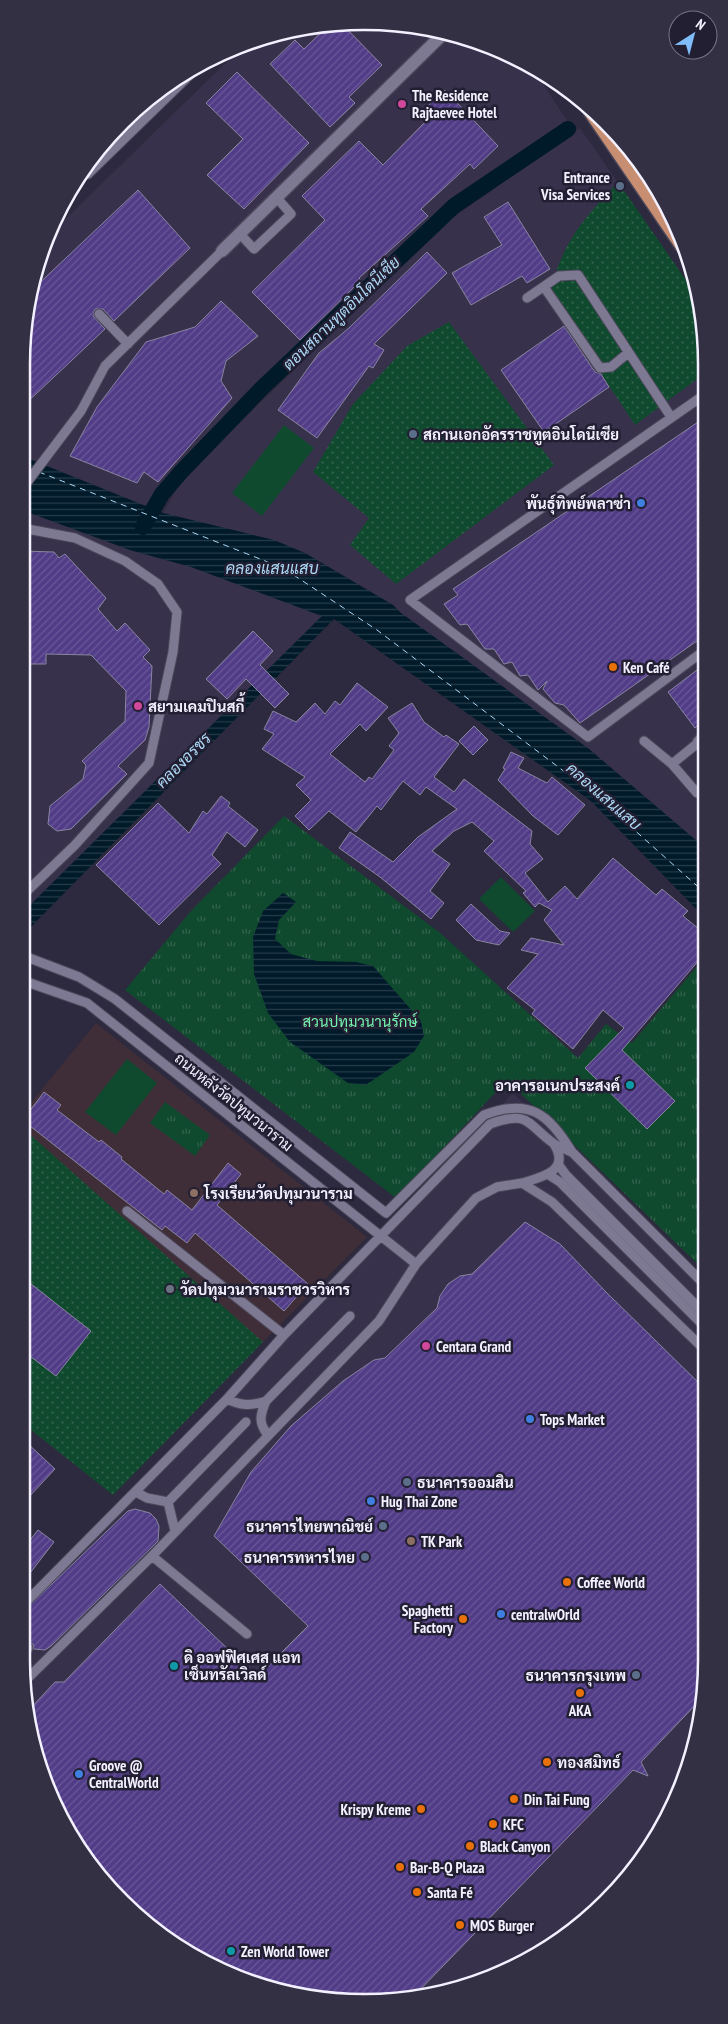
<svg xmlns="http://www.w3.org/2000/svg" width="728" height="2024" font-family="'PT Sans Narrow',Sarabun,sans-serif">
<defs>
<pattern id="grass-dots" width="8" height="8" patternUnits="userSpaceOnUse" patternTransform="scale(1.25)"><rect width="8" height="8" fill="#104a2e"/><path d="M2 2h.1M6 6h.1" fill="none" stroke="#33644d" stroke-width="1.8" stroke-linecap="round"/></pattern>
<pattern id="park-tufts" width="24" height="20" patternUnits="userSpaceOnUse" patternTransform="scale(1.25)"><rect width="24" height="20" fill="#104a2e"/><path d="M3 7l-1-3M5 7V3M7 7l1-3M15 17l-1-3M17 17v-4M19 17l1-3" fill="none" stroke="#33644d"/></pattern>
<pattern id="water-rules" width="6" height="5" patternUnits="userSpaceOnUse" patternTransform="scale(1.25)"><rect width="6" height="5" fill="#001a2a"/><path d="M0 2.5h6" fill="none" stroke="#263c4a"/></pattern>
<pattern id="building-hatch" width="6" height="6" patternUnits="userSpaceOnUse" patternTransform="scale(1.25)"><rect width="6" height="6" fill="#513c87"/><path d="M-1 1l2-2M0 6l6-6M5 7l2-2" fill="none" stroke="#6a5899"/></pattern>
</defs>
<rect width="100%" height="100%" fill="#2d293e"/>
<path fill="#37314c" d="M386,22L452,33L531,66L568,122L442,208L284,357L161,487L146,506L22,456L21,364L33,276L48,236L246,43L319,24Z
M580,128L697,296L704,319L705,848L589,749L401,613L393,605L305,553L273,540L163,513L184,476L451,219Z
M22,509L130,550L191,567L322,616L24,911Z
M513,1093L706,1280L707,1660L695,1748L649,1851L607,1902L555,1945L452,1991L386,2002L320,2000L212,1967L156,1932L106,1886L47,1791L28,1727L27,1602Z"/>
<path fill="#3f2e38" d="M96,1023L367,1237L259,1346L25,1148V1110Z"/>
<path fill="url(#grass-dots)" d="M618,182L697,296L704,319V374L635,425L549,295C564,240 580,223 618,182Z
M449,322L554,465L396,584L350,545L369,518L313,472L353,404L407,346Z
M25,1130L263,1342L113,1495L26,1426Z"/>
<path fill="url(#park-tufts)" d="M284,816L439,932L578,1058L606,1024L632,1043L705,957L706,1272L515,1088L496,1092L396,1198L125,990L191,911Z
M165,1102L210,1135L195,1156L150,1123Z"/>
<path fill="#104a2e" d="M284,425L314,448L262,516L232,493Z
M501,877L535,911L513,932L479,899Z
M127,1059L157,1083L116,1135L85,1112Z"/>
<path fill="url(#water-rules)" d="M22,456L163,513L274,540L305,553L393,605L401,613L589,749L705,848V918L591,801L334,619L24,934V911L322,616L191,567L130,550L27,512L22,509Z
M283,893L296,902L279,920L275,939L291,954L317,961L356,962L373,966L421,1021L424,1036L414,1052L366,1085L348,1083L290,1042L268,1013L254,974L253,937L263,911Z"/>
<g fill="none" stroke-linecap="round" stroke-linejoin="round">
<path stroke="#001a2a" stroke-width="16" d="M143,527L162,494L181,472L262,388L432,227L454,206L568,129"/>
<path stroke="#add8f5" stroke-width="1" stroke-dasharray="6 5" stroke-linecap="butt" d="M22,465L33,470
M39,472L283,568L377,630L594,794L705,893"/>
</g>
<path fill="url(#building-hatch)" stroke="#89859f" d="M341,23L382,65L349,97L355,103L330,127L270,64L295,40L304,49L330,24Z
M237,72L309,143L244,209L207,175L243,139L206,103Z
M445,90L498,146L474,169L470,164L421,209L428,216L359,278L361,280L300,340L252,292L325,220L302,196L359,141L383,165L427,120L420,113Z
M138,190L190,248L114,321L103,309H95L93,316L105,329L21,408V364L31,291Z
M508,202L550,269L527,283L522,276L471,305L452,273L502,245L484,217Z
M427,252L447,273L374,344L384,350L373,368L369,366L317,438L278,410L319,353L349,328Z
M221,301L258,336L226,361L221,381L232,398L158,482L144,472L137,483L70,456L97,407L146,342L195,327Z
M564,326L595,372L601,374L609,387L544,432L501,370Z
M704,418V636L580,723L564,705L555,703L543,689L547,681L538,690L528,675L520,676L512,662L504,664L494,649H485L467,624L460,625L444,604L458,595L453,589Z
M22,551L54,552L59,558L65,554L106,598L98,609L117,631L125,623L150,650L143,657L152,666L149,727L145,740L118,766L127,774L71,829L57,831L48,824L50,806L83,779L86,765L82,761L125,721L126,691L91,655L46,654V664H23Z
M253,631L273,651L260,665L289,694L275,708L246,679L227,699L206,679Z
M705,664V719L695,728L668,692Z
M357,683L388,707L366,731L360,724L330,754L365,782L369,777L372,779L394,750L389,746L399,733L388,718L412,703L424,722L444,737L446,735L459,744L434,777L454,792L464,779L532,831L530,844L543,859L525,873L548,902L565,886L577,899L613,858L656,895L662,889L688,911L683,916L705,934V953L622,1050L675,1101L647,1129L585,1068L624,1028L603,1010L573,1049L532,1014L535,1010L507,988L538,954L521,950L531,938L564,945L544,920L552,910L539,903L535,907L523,893L526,891L484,851L494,841L472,822L454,831L432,851L450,864L430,891L444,903L431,919L380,877L339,848L350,832L393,862L418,837L457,809L426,787L420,795L403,781L381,810L377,806L356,832L329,811L309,830L295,816L311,800L296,785L305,777L262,749L274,734L264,729L273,711L296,722L315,703L325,714L335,701L340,705Z
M474,726L488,740L473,755L459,741Z
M511,752L524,758L518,768L547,783L552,777L585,805L558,835L533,816L498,780L505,769L503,768Z
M221,796L230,803L228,806L258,830L245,847L227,832L212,855L221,864L159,925L96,865L158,803L189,833L203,811L207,814Z
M471,904L500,931L510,933L499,945L476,940L456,920Z
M44,1092L61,1105L57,1110L99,1142L101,1140L122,1157L121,1159L164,1194L167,1190L192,1210L228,1163L241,1174L217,1205L308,1284L284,1311L195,1233L187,1243L165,1226L162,1230L25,1122V1117Z
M525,1222L560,1244L607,1293L706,1390L707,1660L702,1698L641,1762L648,1776L633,1770L412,1998L386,2002L320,2000L212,1967L156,1932L106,1886L47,1791L28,1727V1711L55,1682H64L160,1584L257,1677L308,1626L214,1536L251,1472L291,1426L343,1381L374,1360L385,1358L437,1308L440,1296L448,1284L460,1276L472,1274Z
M26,1280L91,1331L56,1376L26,1353Z
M26,1442L55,1469L27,1499Z
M135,1509L150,1513L156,1519L159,1526L158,1541L51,1646L45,1650L34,1649L33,1644L27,1642V1608L128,1511Z
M38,1530L54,1542L27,1577V1544Z"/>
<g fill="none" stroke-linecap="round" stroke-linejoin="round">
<defs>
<path id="lane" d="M88,174L202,63
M240,234L254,249L291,214L277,198
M544,287L600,368L611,367L628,353
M527,298L559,276L578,275L671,417
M99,314L128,344
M704,395L410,600L588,737L705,650
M22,489L81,411L105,366L222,251
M22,528L75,538L125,561L158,584L177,612L173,652L149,763L75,845L24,894
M644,741L672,764L699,742
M672,764L697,793
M24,956L79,977L115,999L386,1213L484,1115C529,1098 548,1113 572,1152L706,1286
M24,981L87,1003L416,1264
M558,1164L566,1175L706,1315
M549,1175L560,1182L706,1328
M522,1183C542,1177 571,1171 554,1144
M127,1211L284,1335
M227,1399C241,1406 251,1406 266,1401L350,1316
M266,1401C260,1415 258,1423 268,1435
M136,1492L147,1498L168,1502
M175,1531L168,1502L246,1422
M152,1556L247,1634
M27,1601L227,1399L284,1335L490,1124C529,1110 526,1123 553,1143C558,1147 566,1149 571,1152
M27,1650L28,1648
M28,1678L152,1556L379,1321L416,1264L476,1198L497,1187L522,1183L552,1202L706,1351"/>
<path id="street" d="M222,251L445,32
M699,742L705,737"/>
<path id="primary" d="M590,112L682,247"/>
</defs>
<use href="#lane" stroke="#4b4759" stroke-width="11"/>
<use href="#street" stroke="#4b4759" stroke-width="15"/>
<use href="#primary" stroke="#4b4759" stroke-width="15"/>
<use href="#lane" stroke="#7e7993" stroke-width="9"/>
<use href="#street" stroke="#7e7993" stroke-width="12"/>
<use href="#primary" stroke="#c78e72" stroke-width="12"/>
</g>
<g fill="#d1479c" stroke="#231f33" stroke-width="2">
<circle cx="402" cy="104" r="5"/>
<circle cx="138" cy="706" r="5"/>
<circle cx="426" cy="1346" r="5"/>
</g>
<g fill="#5c6f8a" stroke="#231f33" stroke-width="2">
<circle cx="620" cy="186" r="5"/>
<circle cx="413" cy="434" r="5"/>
<circle cx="407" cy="1482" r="5"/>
<circle cx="383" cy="1526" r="5"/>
<circle cx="365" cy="1557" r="5"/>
<circle cx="636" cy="1675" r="5"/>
</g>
<g fill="#3f7fe0" stroke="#231f33" stroke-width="2">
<circle cx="641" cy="503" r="5"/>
<circle cx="530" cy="1419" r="5"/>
<circle cx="371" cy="1501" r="5"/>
<circle cx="501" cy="1614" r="5"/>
<circle cx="79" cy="1774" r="5"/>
</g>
<g fill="#e8710a" stroke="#231f33" stroke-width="2">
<circle cx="613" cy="667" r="5"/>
<circle cx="567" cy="1582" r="5"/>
<circle cx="463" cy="1619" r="5"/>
<circle cx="580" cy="1693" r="5"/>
<circle cx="547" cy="1762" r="5"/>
<circle cx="514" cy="1799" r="5"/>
<circle cx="421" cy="1809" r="5"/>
<circle cx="493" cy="1824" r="5"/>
<circle cx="470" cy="1846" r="5"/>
<circle cx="400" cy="1867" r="5"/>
<circle cx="417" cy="1892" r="5"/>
<circle cx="460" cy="1925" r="5"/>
</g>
<g fill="#0f9aa8" stroke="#231f33" stroke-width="2">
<circle cx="630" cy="1085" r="5"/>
<circle cx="174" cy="1666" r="5"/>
<circle cx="231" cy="1951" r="5"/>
</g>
<g fill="#8d6e63" stroke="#231f33" stroke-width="2">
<circle cx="194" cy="1193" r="5"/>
<circle cx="411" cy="1541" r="5"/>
</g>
<circle fill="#6b7280" stroke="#231f33" stroke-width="2" cx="170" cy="1289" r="5"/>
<g text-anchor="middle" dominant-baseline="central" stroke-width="5" stroke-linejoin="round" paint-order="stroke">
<g font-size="15" font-weight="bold" fill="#f3f0ff" stroke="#231f33" text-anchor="start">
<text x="412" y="95">The Residence<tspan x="412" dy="17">Rajtaevee Hotel</tspan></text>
<text x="610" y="177" text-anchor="end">Entrance<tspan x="610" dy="17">Visa Services</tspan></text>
<text x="423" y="434">สถานเอกอัครราชทูตอินโดนีเซีย</text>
<text x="631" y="503" text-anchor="end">พันธุ์ทิพย์พลาซ่า</text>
<text x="623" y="667">Ken Café</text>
<text x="148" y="706">สยามเคมปินสกี้</text>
<text x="620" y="1085" text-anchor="end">อาคารอเนกประสงค์</text>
<text x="204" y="1193">โรงเรียนวัดปทุมวนาราม</text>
<text x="180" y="1289">วัดปทุมวนารามราชวรวิหาร</text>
<text x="436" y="1346">Centara Grand</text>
<text x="540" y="1419">Tops Market</text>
<text x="417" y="1482">ธนาคารออมสิน</text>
<text x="381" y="1501">Hug Thai Zone</text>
<text x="373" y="1526" text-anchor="end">ธนาคารไทยพาณิชย์</text>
<text x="421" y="1541">TK Park</text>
<text x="355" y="1557" text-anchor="end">ธนาคารทหารไทย</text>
<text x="577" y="1582">Coffee World</text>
<text x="453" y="1610" text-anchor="end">Spaghetti<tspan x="453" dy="17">Factory</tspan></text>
<text x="511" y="1614">centralwOrld</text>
<text x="184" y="1657">ดิ ออฟฟิศเศส แอท<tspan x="184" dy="17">เซ็นทรัลเวิลด์</tspan></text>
<text x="626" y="1675" text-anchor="end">ธนาคารกรุงเทพ</text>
<text x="580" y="1710" text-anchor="middle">AKA</text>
<text x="557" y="1762">ทองสมิทธ์</text>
<text x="89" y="1765">Groove @<tspan x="89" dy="17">CentralWorld</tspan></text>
<text x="524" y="1799">Din Tai Fung</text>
<text x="411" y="1809" text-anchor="end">Krispy Kreme</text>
<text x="503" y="1824">KFC</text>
<text x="480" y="1846">Black Canyon</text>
<text x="410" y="1867">Bar-B-Q Plaza</text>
<text x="427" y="1892">Santa Fé</text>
<text x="470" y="1925">MOS Burger</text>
<text x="241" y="1951">Zen World Tower</text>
</g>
<g font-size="15" fill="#73f3ae" stroke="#231f33">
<text x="360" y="1021">สวนปทุมวนานุรักษ์</text>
</g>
<g font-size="15" fill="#f3f0ff" stroke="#231f33">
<text transform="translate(234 1102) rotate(39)">ถนนหลังวัดปทุมวนาราม</text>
</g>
<g font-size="16" font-style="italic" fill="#add8f5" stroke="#231f33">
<text transform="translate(341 313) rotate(-44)">ตอนสถานทูตอินโดนีเซีย</text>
<text x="272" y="568">คลองแสนแสบ</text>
<text transform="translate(183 760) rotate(-45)">คลองอรชร</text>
<text transform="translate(604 796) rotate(41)">คลองแสนแสบ</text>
</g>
</g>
<path d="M0 0H728V2024H0ZM364 30H364A334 334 0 0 1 698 364V1660A334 334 0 0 1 364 1994H364A334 334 0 0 1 30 1660V364A334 334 0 0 1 364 30Z" fill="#343043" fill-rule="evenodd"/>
<path fill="none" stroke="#f3f0ff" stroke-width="2.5" d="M364 30H364A334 334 0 0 1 698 364V1660A334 334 0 0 1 364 1994H364A334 334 0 0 1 30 1660V364A334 334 0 0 1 364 30Z"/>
<g transform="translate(693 35) rotate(36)"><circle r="24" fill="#231f33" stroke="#767385"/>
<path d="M0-4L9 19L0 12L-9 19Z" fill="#80bdfa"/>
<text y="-8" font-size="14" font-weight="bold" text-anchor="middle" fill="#f3f0ff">N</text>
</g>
</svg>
